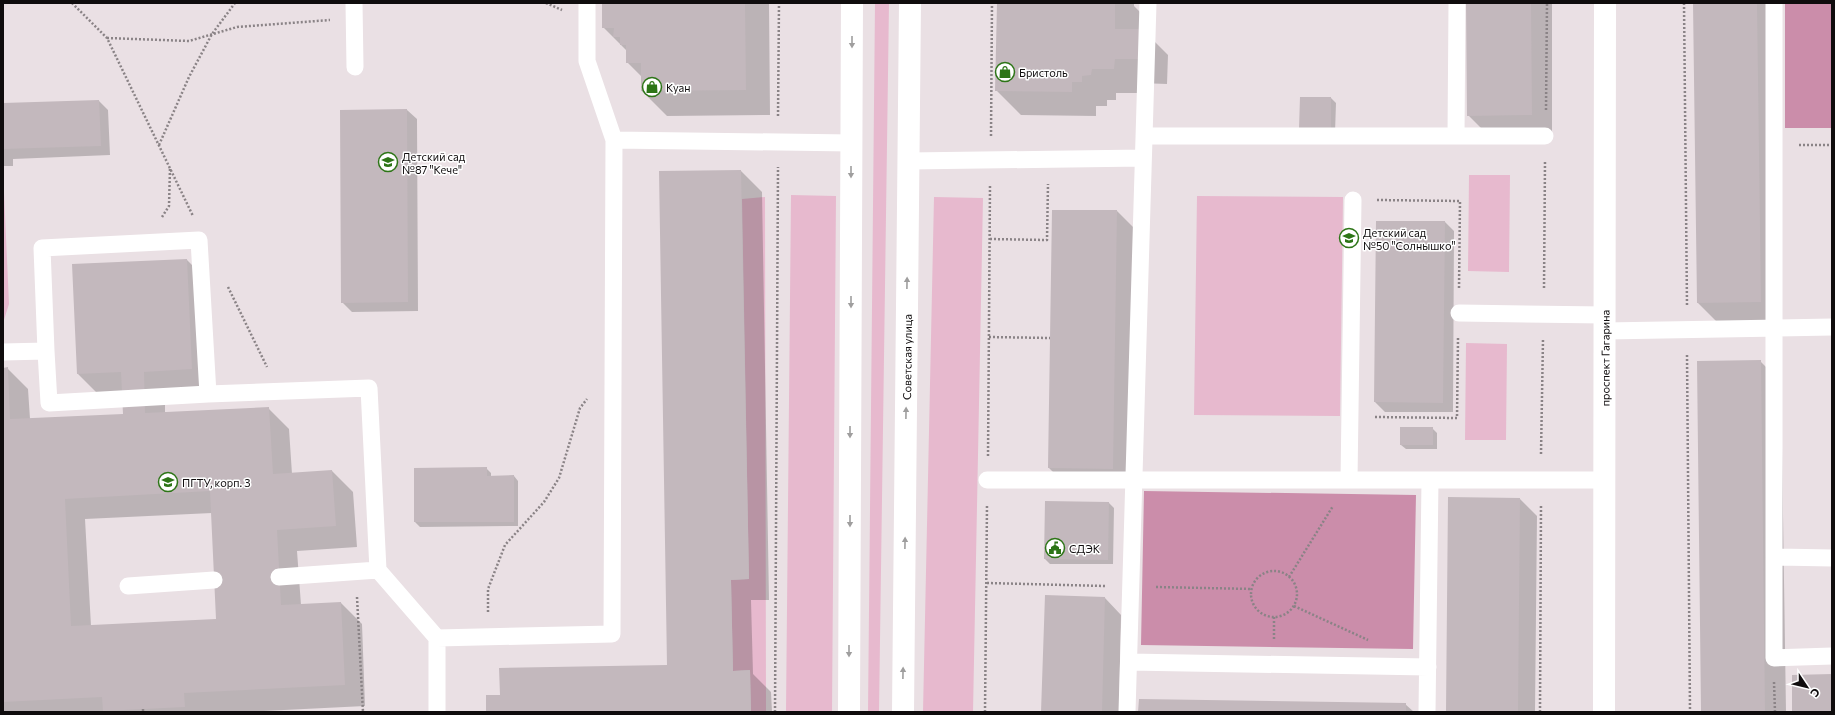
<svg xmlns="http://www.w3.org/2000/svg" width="1835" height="715" font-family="Commissioner,sans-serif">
<rect width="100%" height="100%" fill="#eae0e4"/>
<path fill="#e7b9ce" d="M875,3H889L879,712H868Z
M1469,175H1510L1509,272L1468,271Z
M3,192H4L9,304L3,323Z
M791,195L836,196L832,712H786Z
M1197,196L1343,197L1340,416L1194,415Z
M765,197L766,712H751L750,670L733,671L731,580L749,579L742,199Z
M934,197L983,198L973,712H923Z
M1466,343L1507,344L1506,440H1465Z"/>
<path fill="#cb8daa" d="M1785,3H1832V128H1785Z
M1144,491L1416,495L1413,649L1141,645Z"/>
<path fill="#0003" fill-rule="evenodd" d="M603,3H769L770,115L667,116L642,91V77L627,62V51L603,27Z
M998,3H1134V6L1140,12L1143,30L1168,55L1167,84L1139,83V93H1116V100H1107V106H1096V116L1021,115L996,90Z
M1467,3H1552V136H1489L1468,115Z
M1694,3H1777L1782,323L1719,324L1698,303Z
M1301,98H1331L1336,103L1335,133Z
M99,101L108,110L110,155L13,159V166H3V104Z
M407,110L417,119L418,311L352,312L342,302L341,111Z
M741,171L762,192L769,600H751L753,674L771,692L772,712H487L501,696L668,666Z
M1117,211L1134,228L1130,486L1066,485L1049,468Z
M1377,222H1445L1454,231L1453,412H1385L1375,402Z
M187,260L208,281L212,390L165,392V413L268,408L289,429L292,474L332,471L353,492L357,547L297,551L301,605L341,603L362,624L365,706L243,712H3V369L7,368L28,389L30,419L124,415L123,394L99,395L78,374ZM212,513L217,620L91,626L85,519Z
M1760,361L1781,382L1786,712H1702Z
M1432,428L1437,433V449H1406L1401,445Z
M486,468L491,473V477L514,476L518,481V526L420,527L415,522Z
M1520,499L1537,516L1535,712H1447Z
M1109,503L1114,508L1113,564H1050L1045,559Z
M1105,598L1121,615L1119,712H1042Z
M1405,704L1414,712H1139Z"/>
<path fill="#c3b8bd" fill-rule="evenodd" d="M602,3H745L746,90L641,91V63H626V45H620V37H613L614,28H602Z
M997,3H1115V29H1144L1143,59H1115L1114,69H1092L1091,75L1082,76V82H1072V92L995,91Z
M1466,3H1531L1532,115L1467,116Z
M1693,3H1757L1761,302L1697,303Z
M1300,97H1331V129H1299Z
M99,100L101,146L3,149V103Z
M407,109L408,302L341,303L340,110Z
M741,170L749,579L731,580L733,671L750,670L751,712H486V695H500L499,668L667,665L659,171Z
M1052,210H1117L1113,469L1048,468Z
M1376,221H1445L1443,403L1374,402Z
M187,259L192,369L144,372L145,413L269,407L273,474L332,470L336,526L277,530L281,605L341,602L345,685L184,693L185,707L103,711L102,697L3,702V368L8,367L10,419L123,414L121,372L77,374L72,264ZM210,491L216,619L71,626L65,499Z
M1761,360L1765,712H1701L1697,361Z
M1400,427H1433V445H1400Z
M487,467V476L514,475V522H414V468Z
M1448,497L1520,498L1518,712H1446Z
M1045,501L1109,502L1108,560L1044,559Z
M1045,595L1105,597L1102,712H1041Z
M1832,674V712H1792V675Z
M1139,699L1406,703V712H1138Z"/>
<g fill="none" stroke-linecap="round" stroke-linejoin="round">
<path stroke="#8a8386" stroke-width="2.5" stroke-dasharray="2 2" stroke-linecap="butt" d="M72,3L107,38L193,216
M546,3L562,10
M1684,3L1687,306
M107,38L189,41L237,27L330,20
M1546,110L1547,3
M778,116L779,3
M991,136L992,3
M159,145L189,77L212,34L235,3
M1799,145H1832
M1377,200L1460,201L1459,289
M162,217L169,206L170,168
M990,239L1047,240L1048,184
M228,287L267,367
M1544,288L1545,161
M989,337L1050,338
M1687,355L1690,712
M1375,417L1457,418L1458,338
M1541,454L1543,339
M988,456L990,185
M1251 594a23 23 0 1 1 46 0a23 23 0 1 1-46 0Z
M1289,577L1333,506
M987,583L1105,586
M1156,587L1252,589
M357,597L363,712
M1294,606L1368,640
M488,612V589L505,545L544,502L559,478L580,408L587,399
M1274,639V617
M1774,682L1775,712
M143,709V712
M775,712L778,167
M985,712L987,505
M1540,712L1541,505"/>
<path stroke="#fff" stroke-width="17" d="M354,3L355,67
M587,3V61L614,140
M1774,3V658L1832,656
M1144,136H1545
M1456,136L1457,3
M909,161L1143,158
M1459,313L1605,315
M1605,331L1832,327
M46,351L49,403L208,394
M3,352L46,351L42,248L199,240L208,394L369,388L378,570L437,638L612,634L614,140L852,143
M987,480H1604
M1349,480L1353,200
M1774,557L1832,558
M279,577L378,570
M128,586L214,580
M437,638V712
M1129,662L1428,667
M1127,712L1148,3
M1427,712L1430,480"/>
<path stroke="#fff" stroke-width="22" id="s1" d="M1604,712L1605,3"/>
<g stroke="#fff" stroke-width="22">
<path d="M849,712L852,3"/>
<path id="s2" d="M903,712L910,3"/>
</g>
</g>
<defs><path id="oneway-solid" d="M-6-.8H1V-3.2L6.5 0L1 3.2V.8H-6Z"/></defs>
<g fill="#9f9e9e">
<use href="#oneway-solid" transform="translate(852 42) rotate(90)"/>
<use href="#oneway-solid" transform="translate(851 172) rotate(90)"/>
<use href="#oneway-solid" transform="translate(907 283) rotate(-89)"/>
<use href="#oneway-solid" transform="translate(851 302) rotate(90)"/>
<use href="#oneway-solid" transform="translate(906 413) rotate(-89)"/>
<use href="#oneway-solid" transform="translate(850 432) rotate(90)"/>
<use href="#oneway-solid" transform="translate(850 521) rotate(90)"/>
<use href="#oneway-solid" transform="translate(905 543) rotate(-89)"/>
<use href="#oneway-solid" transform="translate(849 651) rotate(90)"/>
<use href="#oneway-solid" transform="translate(903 673) rotate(-89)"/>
</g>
<defs>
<symbol id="shop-ring" viewBox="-11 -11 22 22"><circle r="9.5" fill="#fff" stroke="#2d7517" stroke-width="1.5"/><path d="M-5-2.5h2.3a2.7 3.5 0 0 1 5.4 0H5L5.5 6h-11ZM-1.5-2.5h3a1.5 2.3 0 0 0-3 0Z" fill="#2d7517"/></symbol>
<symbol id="school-ring" viewBox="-11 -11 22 22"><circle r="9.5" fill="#fff" stroke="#2d7517" stroke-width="1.5"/><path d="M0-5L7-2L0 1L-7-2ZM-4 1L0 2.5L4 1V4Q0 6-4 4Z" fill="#2d7517"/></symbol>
<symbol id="university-ring" viewBox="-11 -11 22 22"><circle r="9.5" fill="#fff" stroke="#2d7517" stroke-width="1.5"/><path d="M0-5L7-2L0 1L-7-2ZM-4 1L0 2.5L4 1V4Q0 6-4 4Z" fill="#2d7517"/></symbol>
<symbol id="civic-ring" viewBox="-11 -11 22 22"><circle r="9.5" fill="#fff" stroke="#2d7517" stroke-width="1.5"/><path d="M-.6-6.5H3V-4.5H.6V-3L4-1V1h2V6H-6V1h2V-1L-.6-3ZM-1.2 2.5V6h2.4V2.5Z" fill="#2d7517"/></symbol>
</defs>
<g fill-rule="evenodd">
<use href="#shop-ring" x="994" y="61" width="22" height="22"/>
<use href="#shop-ring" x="641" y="76" width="22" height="22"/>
<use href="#school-ring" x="377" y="151" width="22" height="22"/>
<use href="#school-ring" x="1338" y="227" width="22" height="22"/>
<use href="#university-ring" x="157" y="471" width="22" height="22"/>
<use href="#civic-ring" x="1044" y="537" width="22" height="22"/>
</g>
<g text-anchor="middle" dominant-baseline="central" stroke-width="3" stroke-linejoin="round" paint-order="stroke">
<g font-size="11" fill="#0f0c0d" stroke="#fff" text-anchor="start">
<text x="1019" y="72">Бристоль</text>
<text x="666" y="87">Куан</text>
<text x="402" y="156">Детский сад<tspan x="402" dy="13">№87 "Кече"</tspan></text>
<text x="1363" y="232">Детский сад<tspan x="1363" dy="13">№50 "Солнышко"</tspan></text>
<text x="182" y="482">ПГТУ, корп. 3</text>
<text x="1069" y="548">СДЭК</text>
</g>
<g font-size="11" fill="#0f0c0d" stroke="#fff">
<text stroke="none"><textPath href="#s2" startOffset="355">Советская улица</textPath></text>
<text stroke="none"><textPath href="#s1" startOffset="354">проспект Гагарина</textPath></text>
</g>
</g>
<rect width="1835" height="715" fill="none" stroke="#0f0c0d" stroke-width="8"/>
<g transform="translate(1807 687) rotate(125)" stroke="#ffffff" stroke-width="3" paint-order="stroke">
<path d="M0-3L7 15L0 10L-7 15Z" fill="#0f0c0d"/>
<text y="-6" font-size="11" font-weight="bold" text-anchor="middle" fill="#0f0c0d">С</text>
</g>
</svg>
